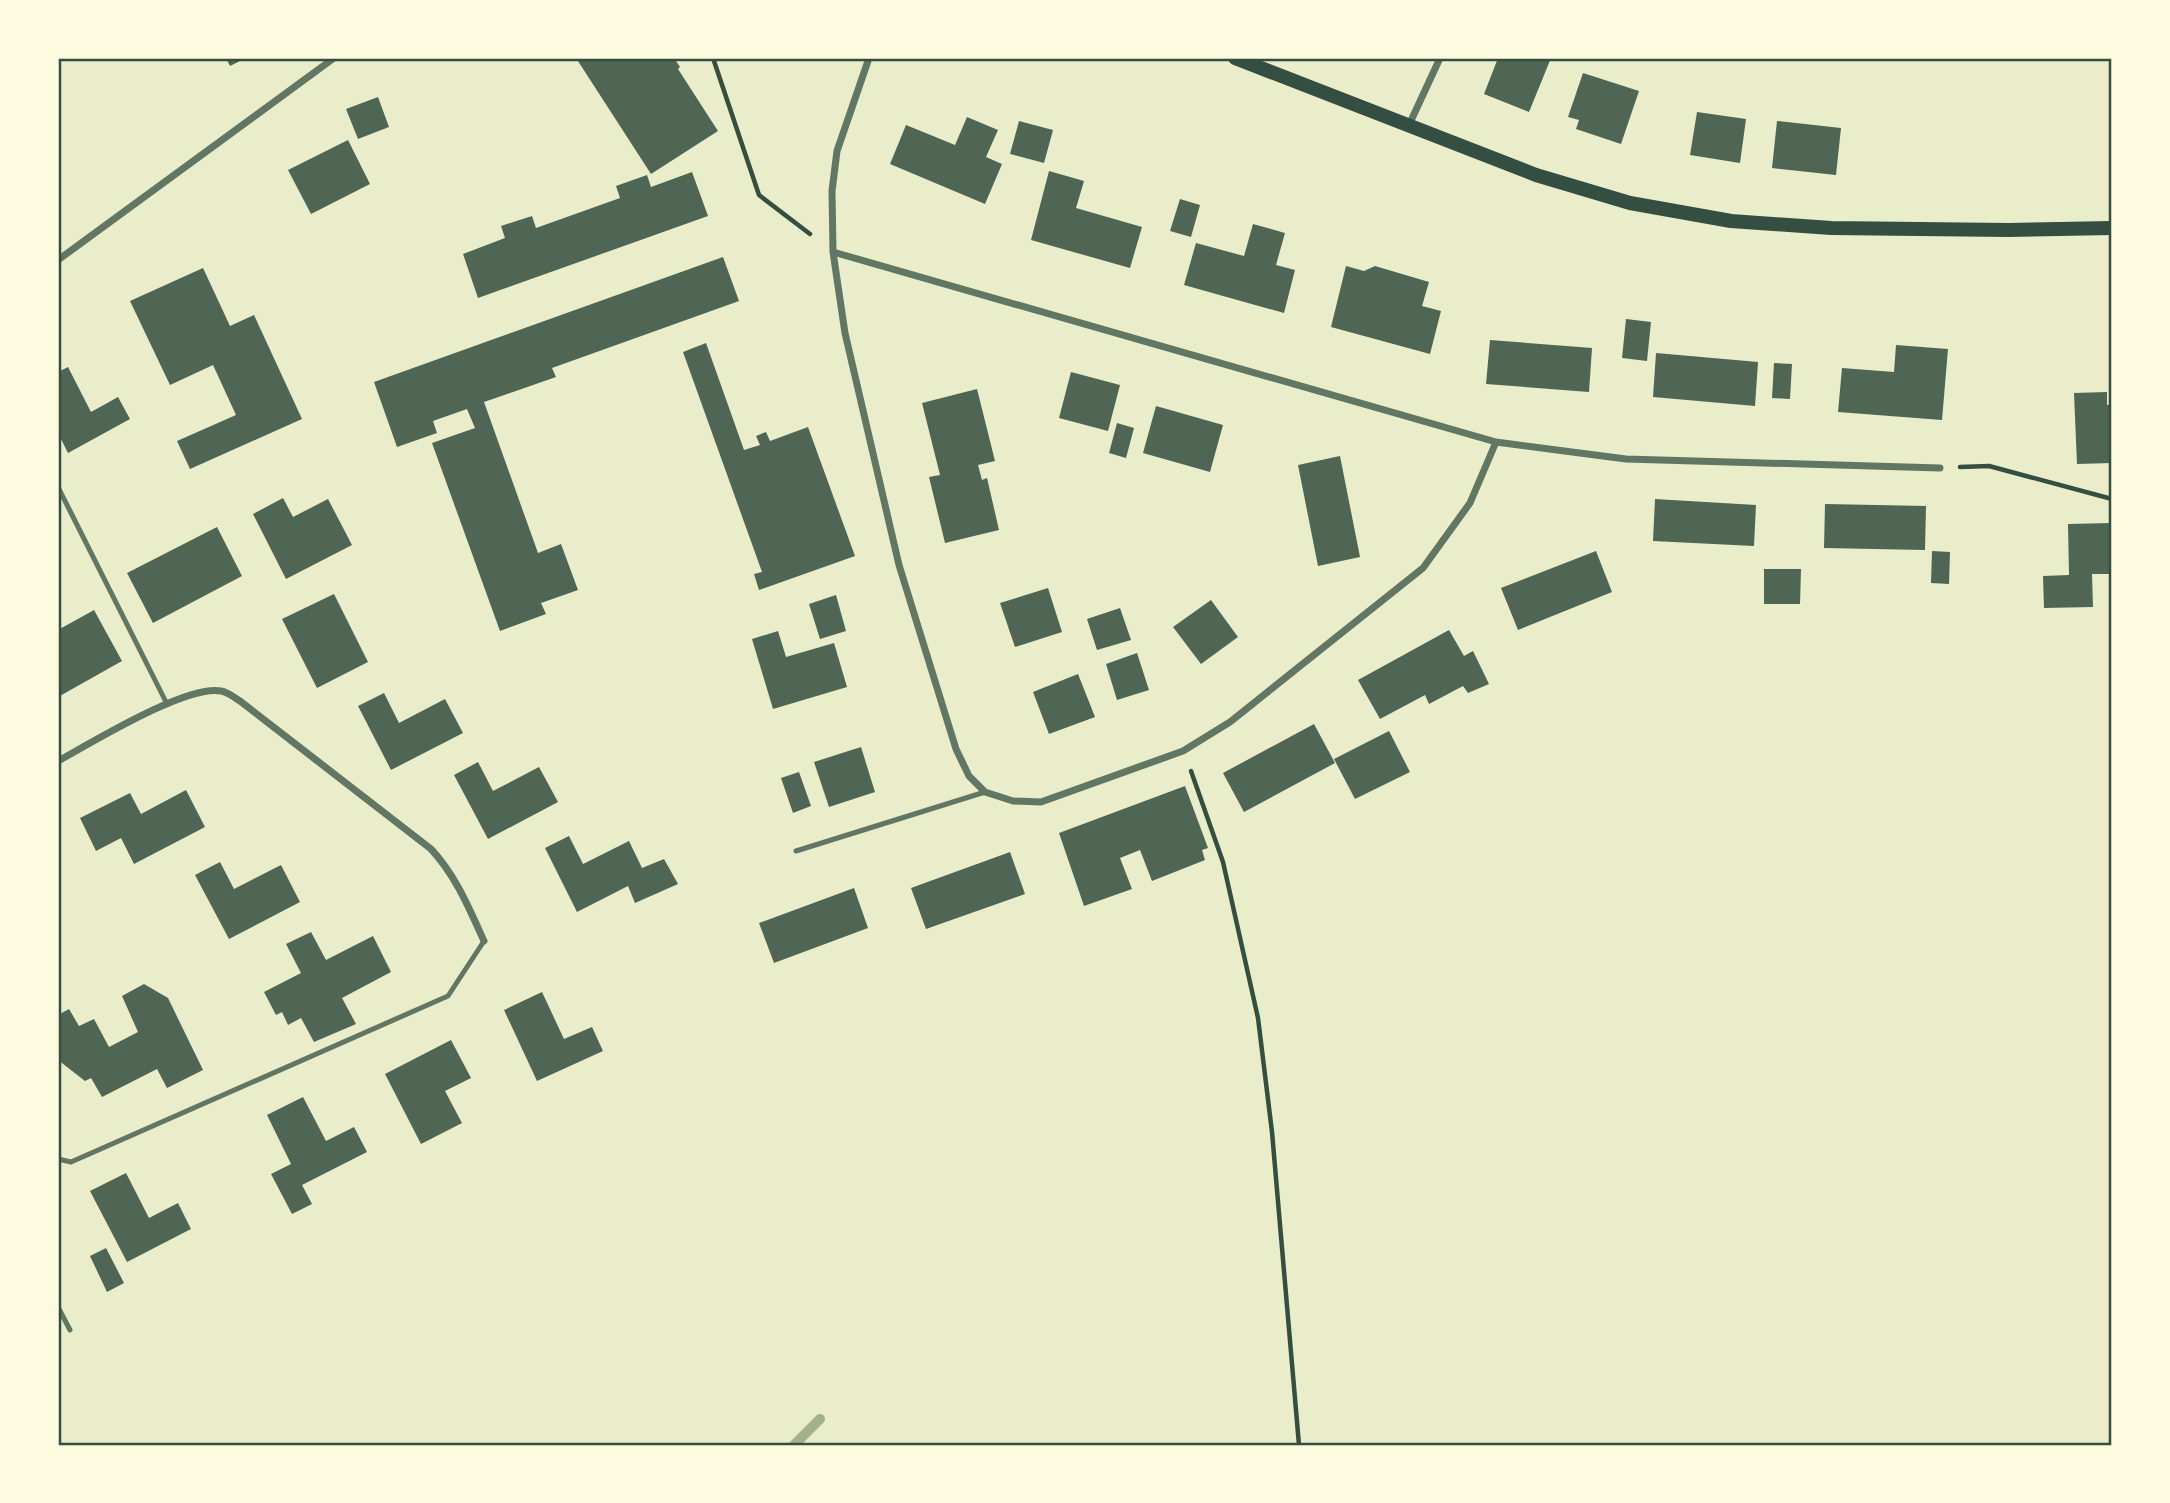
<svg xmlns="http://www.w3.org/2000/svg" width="2170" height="1503" font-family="Montserrat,sans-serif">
<rect width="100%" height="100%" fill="#e9edc9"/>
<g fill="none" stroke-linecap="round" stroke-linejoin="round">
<path stroke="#a3b18a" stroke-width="10" d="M794,1445L820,1419"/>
</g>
<path fill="#4f6655" d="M226,58H246L230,66Z
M576,58H674L680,67L678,69L718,131L651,174Z
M1498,58H1551L1529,112L1484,94Z
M1583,73L1639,91L1621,144L1576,129L1579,120L1568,117Z
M378,97L389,127L358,139L346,109Z
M1697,112L1746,119L1740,163L1690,155Z
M967,117L998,130L986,157L1002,164L985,204L890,164L906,125L955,145Z
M1019,121L1053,130L1044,163L1010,154Z
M1777,121L1841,128L1836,175L1772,168Z
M348,140L370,184L311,214L288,170Z
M1049,171L1084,181L1076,208L1142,227L1130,268L1031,240Z
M692,172L708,216L478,298L463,254L505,238L501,226L532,216L536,228L620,198L616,186L647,175L651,187Z
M1180,199L1200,205L1191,237L1170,231Z
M1253,224L1285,233L1276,265L1295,270L1284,313L1184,285L1196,243L1244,256Z
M723,257L739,301L552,368L556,377L484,402L538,553L561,544L578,590L541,603L546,614L500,631L432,443L475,428L467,409L433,421L437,433L397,447L374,382Z
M1346,266L1364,271L1375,266L1429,282L1422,306L1441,311L1430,354L1331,327Z
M203,268L230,326L254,315L302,419L190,469L177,441L236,415L213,365L170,385L130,301Z
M1626,319L1651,322L1647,361L1622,358Z
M1490,340L1592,348L1589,392L1486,384Z
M706,343L744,450L760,445L756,436L766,432L770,441L808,427L855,556L759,590L754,574L762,572L683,352Z
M1896,345L1948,349L1942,420L1838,412L1842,368L1894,372Z
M1656,353L1758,362L1755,406L1653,397Z
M1774,363L1792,364L1790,399L1772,398Z
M68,367L91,412L118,397L130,419L68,453L58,433V372Z
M1071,372L1120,385L1108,431L1059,418Z
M977,389L995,461L978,465L982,480L987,478L999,530L945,543L929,477L940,475L922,403Z
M2107,392V405L2112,404V463L2077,464L2074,393Z
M1156,406L1223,425L1210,472L1143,453Z
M1117,423L1134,428L1126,458L1109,453Z
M1340,456L1360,557L1318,566L1298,465Z
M283,498L293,517L328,499L352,545L286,579L253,514Z
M1655,499L1756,505L1754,546L1653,541Z
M1825,504L1926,506L1925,550L1824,548Z
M2112,523V574H2092L2093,607L2044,608L2043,576L2069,575L2068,524Z
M217,527L242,576L153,623L127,573Z
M1596,551L1612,592L1518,630L1501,588Z
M1932,551L1950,552L1949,584L1931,583Z
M1764,569H1801L1800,604H1764Z
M1048,588L1062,632L1015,647L1000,603Z
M334,594L368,662L317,688L282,619Z
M836,595L846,631L820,639L809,604Z
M1211,600L1238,637L1201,664L1173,627Z
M1120,608L1131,640L1097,650L1087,619Z
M94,610L122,661L58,697V630Z
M1449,630L1464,656L1473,651L1489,684L1468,693L1463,686L1429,704L1425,695L1380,719L1358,680Z
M778,631L786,657L834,643L847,687L773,709L752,639Z
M1137,653L1149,690L1117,700L1106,664Z
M1078,674L1095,717L1049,734L1033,692Z
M384,693L399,723L445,699L463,733L391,770L358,706Z
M1314,724L1335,763L1244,812L1223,773Z
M1389,731L1410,772L1355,799L1334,759Z
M861,747L875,792L829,807L814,762Z
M478,762L493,791L539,767L558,802L488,839L454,775Z
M799,772L811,806L793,813L781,778Z
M1185,786L1208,848L1202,850L1205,860L1152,881L1140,850L1120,858L1132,889L1084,906L1059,833Z
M186,790L205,827L134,864L121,838L96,851L80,818L130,793L141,814Z
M569,836L583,864L629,841L642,868L664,859L678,884L635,903L628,886L577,912L545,848Z
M1010,852L1025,894L926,929L911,888Z
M220,862L234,889L281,865L300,902L229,939L195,875Z
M854,888L868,928L774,963L759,923Z
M311,932L326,960L373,936L391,972L342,998L356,1024L314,1042L301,1018L288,1025L282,1012L276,1015L264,992L301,973L286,944Z
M144,984L168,998L203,1070L167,1088L157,1069L102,1097L91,1078L85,1081L58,1060V1015L69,1009L79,1026L94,1019L109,1047L138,1032L122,996Z
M542,992L564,1039L592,1027L603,1051L537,1081L504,1010Z
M451,1040L471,1078L445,1091L462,1123L421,1144L385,1074Z
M303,1097L326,1141L354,1127L367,1152L302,1185L312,1204L292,1214L271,1174L291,1164L267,1115Z
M126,1173L149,1218L178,1203L191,1229L127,1262L90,1191Z
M106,1248L124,1283L107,1292L90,1256Z"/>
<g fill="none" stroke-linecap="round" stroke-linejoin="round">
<path stroke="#344e41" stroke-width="4.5" d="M713,58L759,195L810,234
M1960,467L1989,466L2112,499
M1191,771L1223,862L1258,1018L1272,1132L1299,1445"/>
<path stroke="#617663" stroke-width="5" d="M58,487L167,704
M796,851L985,792
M58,1159L71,1162L448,996L484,941
M58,1307L70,1330"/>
<path stroke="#617663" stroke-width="7" d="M869,58L837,151L832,191L833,252L845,333L899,565L956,749L969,776L985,792L1013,801L1041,802L1183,751L1230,722L1423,568L1470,503L1496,442L1626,459L1940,468
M1409,125L1440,58
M833,252L1496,442
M58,260L334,58
M58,761C91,743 187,684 221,691C228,692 235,698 240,701L431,849C456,876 469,908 484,941"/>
<path stroke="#344e41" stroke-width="14" d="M1235,58L1536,175L1630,203L1731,221L1831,228L2008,230L2112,228"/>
</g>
<rect width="2170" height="1503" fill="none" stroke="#fefae0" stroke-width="119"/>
<rect x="60" y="60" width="2050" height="1384" fill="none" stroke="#344e41" stroke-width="2.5"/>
</svg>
